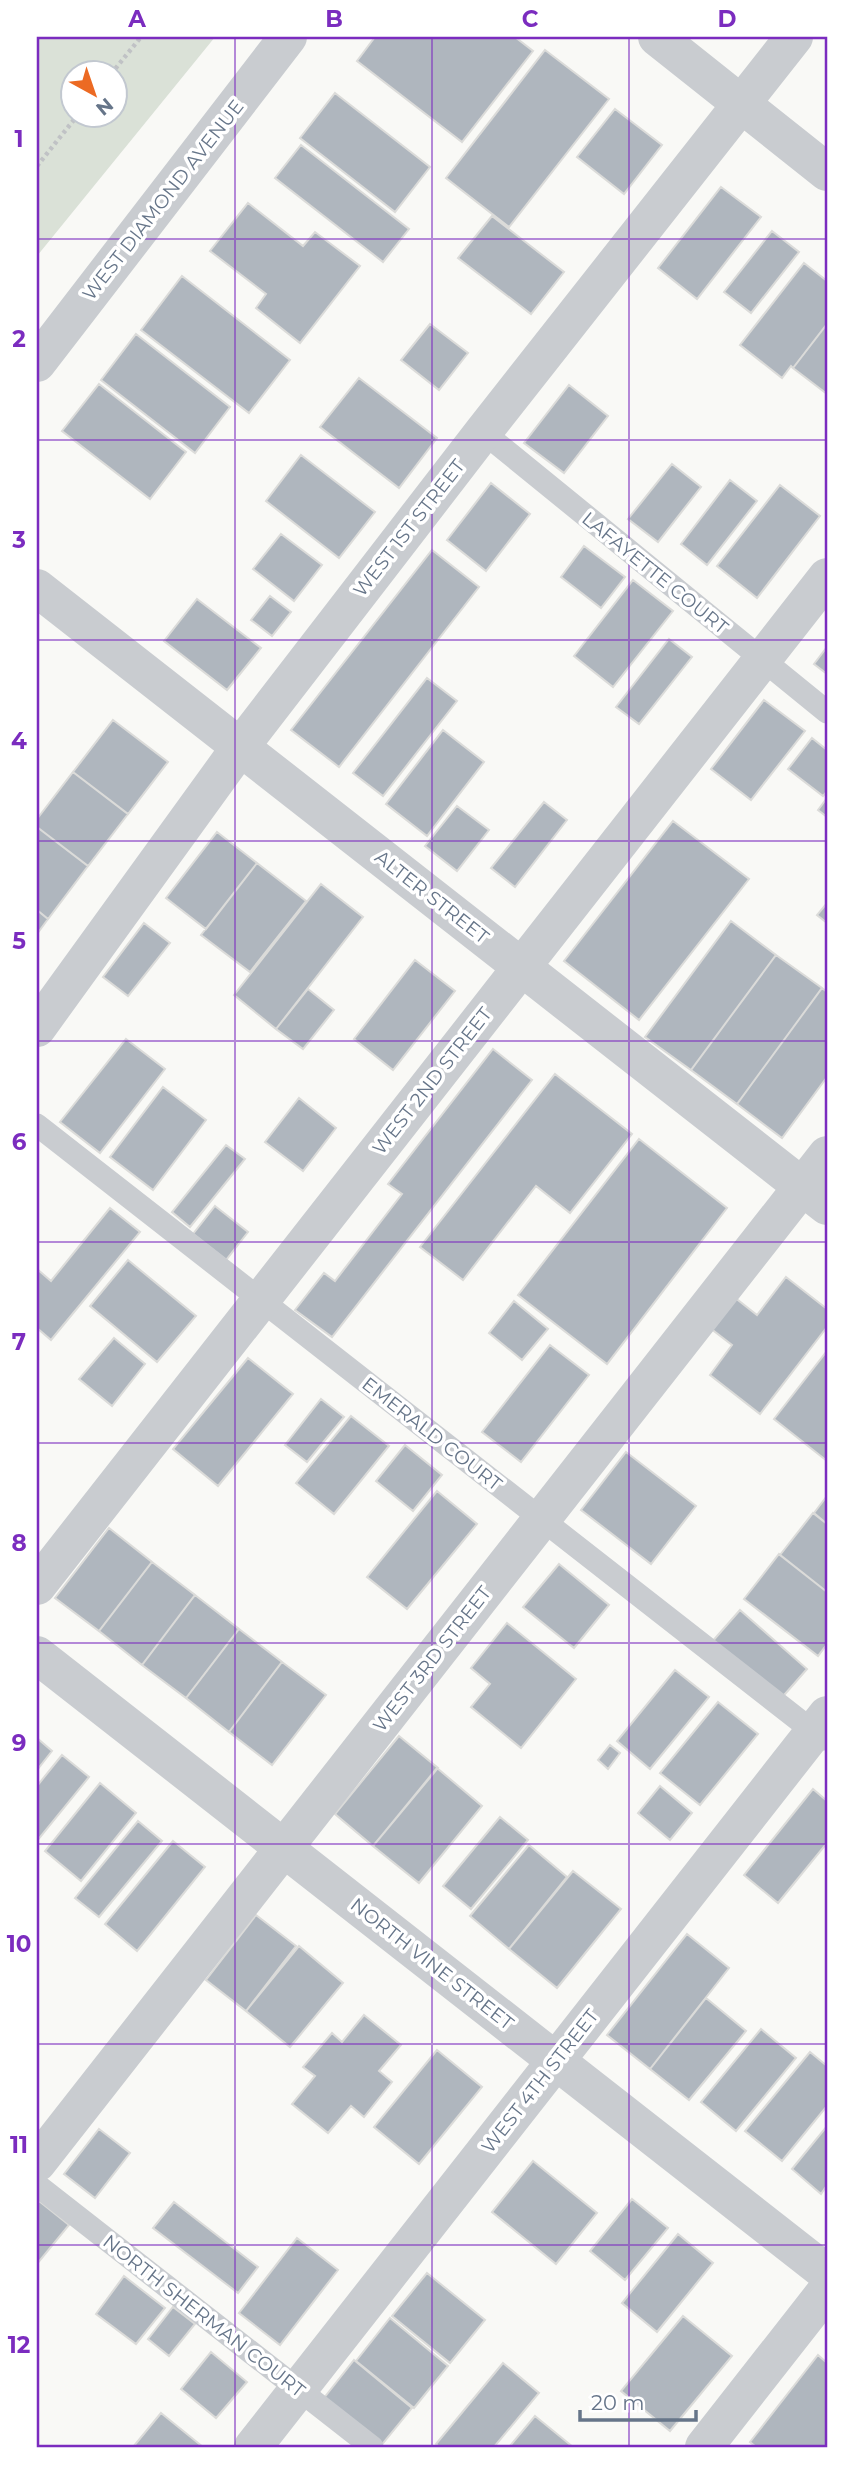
<svg xmlns="http://www.w3.org/2000/svg" width="864" height="2484" font-family="Montserrat,sans-serif">
<rect width="100%" height="100%" fill="#f9f9f6"/>
<path fill="#dae1d7" fill-rule="evenodd" d="M37,37H215L37,256ZM74,74H116V116H74Z"/>
<path fill="#afb6be" stroke="#dbdbd9" stroke-width="2" d="M375,37H515L533,51L462,142L357,61Z
M545,50L609,99L509,227L446,178Z
M335,93L430,167L395,212L300,138Z
M615,109L662,145L624,194L577,157Z
M301,145L409,229L383,262L275,178Z
M721,187L761,217L697,299L658,268Z
M248,203L303,246L315,232L360,266L300,343L256,308L266,294L210,251Z
M492,216L564,272L531,314L458,258Z
M772,231L799,252L751,313L724,292Z
M804,263L827,281V324L793,368L791,366L782,378L740,345Z
M182,276L290,360L249,413L141,330Z
M430,324L468,353L439,390L401,360Z
M827,324V394L793,368Z
M136,334L230,407L195,453L101,380Z
M359,378L437,438L399,488L320,427Z
M99,384L186,452L150,499L62,431Z
M569,385L608,416L564,473L524,443Z
M301,455L375,512L339,558L266,501Z
M672,464L701,487L658,542L628,519Z
M730,480L757,501L707,565L681,544Z
M491,483L530,514L486,571L447,540Z
M780,485L820,516L757,598L717,566Z
M281,534L322,565L294,601L253,569Z
M584,546L625,577L601,608L561,577Z
M432,550L479,587L339,767L291,730Z
M633,580L673,611L613,687L574,656Z
M270,596L291,612L272,636L251,620Z
M197,599L261,648L227,690L164,641Z
M669,639L692,657L639,724L616,707Z
M827,647V674L814,664Z
M427,678L457,701L383,796L353,773Z
M764,700L805,731L751,800L711,769Z
M113,720L168,762L128,814L73,772Z
M443,730L484,762L427,836L386,804Z
M812,738L827,750V791L823,796L788,769Z
M73,772L128,814L88,866L37,827V819Z
M827,798V817L818,810Z
M544,802L567,820L515,887L491,868Z
M457,806L489,830L457,871L425,846Z
M673,821L749,879L639,1020L564,961Z
M37,827L88,866L48,919L37,910Z
M217,832L257,863L206,929L166,898Z
M257,863L306,901L250,972L201,935Z
M321,884L363,917L276,1029L234,995Z
M827,903V923L817,915Z
M37,910L48,919L37,934Z
M731,921L776,955L691,1070L645,1037Z
M144,923L170,943L128,996L103,977Z
M776,955L822,988L737,1104L691,1070Z
M415,960L455,991L393,1070L354,1039Z
M822,988L827,992V1077L782,1138L737,1104Z
M308,989L334,1010L303,1049L276,1029Z
M126,1039L165,1069L100,1153L60,1122Z
M493,1049L532,1080L332,1337L295,1310L324,1273L335,1281L402,1194L388,1184Z
M555,1074L632,1134L570,1213L536,1186L463,1280L420,1247Z
M163,1087L206,1120L153,1190L110,1157Z
M299,1098L336,1128L303,1171L265,1142Z
M639,1139L727,1208L607,1364L518,1295Z
M226,1145L245,1159L190,1227L172,1212Z
M215,1206L248,1232L226,1260L193,1234Z
M110,1208L140,1232L51,1340L37,1328V1269L51,1281Z
M128,1260L196,1316L157,1362L90,1306Z
M786,1277L827,1309V1327L760,1414L710,1375L732,1345L710,1328L734,1297L757,1315Z
M514,1301L548,1329L522,1360L489,1333Z
M114,1338L145,1364L112,1406L79,1379Z
M550,1345L589,1375L521,1462L482,1432Z
M827,1351V1461L774,1419Z
M248,1358L293,1394L218,1486L173,1449Z
M321,1399L344,1417L307,1462L285,1445Z
M351,1416L389,1446L334,1514L296,1483Z
M405,1445L442,1475L413,1511L376,1481Z
M626,1452L696,1506L651,1564L581,1510Z
M437,1491L477,1524L407,1609L367,1577Z
M827,1496V1524L814,1513Z
M813,1513L827,1524V1592L780,1555Z
M109,1528L152,1562L99,1631L55,1598Z
M779,1554L827,1592V1644L818,1656L744,1599Z
M152,1562L195,1595L142,1665L99,1631Z
M559,1564L609,1605L574,1648L523,1607Z
M195,1595L239,1629L186,1698L142,1665Z
M740,1610L807,1669L778,1702L711,1643Z
M507,1623L576,1679L521,1748L471,1707L490,1684L471,1668Z
M239,1629L282,1662L229,1732L186,1698Z
M282,1662L326,1695L272,1765L229,1732Z
M675,1670L709,1697L650,1769L617,1741Z
M718,1702L758,1734L700,1805L660,1773Z
M399,1736L438,1768L373,1846L335,1814Z
M37,1738L52,1751L37,1770Z
M610,1745L620,1753L608,1769L598,1760Z
M62,1755L89,1777L37,1841V1786Z
M437,1768L482,1806L419,1883L373,1846Z
M100,1783L136,1813L81,1881L45,1851Z
M660,1786L692,1813L670,1840L638,1813Z
M813,1789L827,1801V1843L778,1903L744,1875Z
M500,1817L528,1840L471,1909L443,1886Z
M138,1821L162,1841L99,1917L75,1898Z
M173,1841L205,1867L137,1951L105,1924Z
M529,1845L567,1877L509,1949L470,1916Z
M573,1871L621,1909L557,1988L509,1949Z
M256,1915L296,1946L246,2011L206,1980Z
M687,1934L729,1968L650,2069L607,2035Z
M299,1946L343,1983L290,2047L246,2011Z
M706,1998L746,2031L689,2100L650,2069Z
M364,2015L401,2045L379,2071L392,2082L364,2117L351,2106L328,2133L292,2104L315,2076L303,2067L332,2033L342,2042Z
M761,2029L796,2058L736,2131L701,2102Z
M437,2050L482,2087L419,2164L374,2127Z
M810,2052L827,2066V2106L782,2161L745,2131Z
M827,2126V2185L821,2194L792,2169Z
M99,2129L130,2153L95,2198L64,2174Z
M533,2161L597,2213L556,2264L492,2212Z
M632,2199L668,2228L625,2280L590,2251Z
M39,2201L69,2225L37,2264V2205Z
M174,2202L258,2267L238,2293L153,2228Z
M678,2234L713,2263L657,2332L622,2303Z
M297,2238L338,2270L280,2345L239,2313Z
M427,2273L485,2320L450,2363L392,2316Z
M124,2276L165,2308L136,2344L96,2314Z
M173,2307L195,2324L169,2356L148,2339Z
M683,2316L732,2356L670,2431L621,2391Z
M390,2318L448,2366L414,2408L356,2361Z
M211,2352L247,2382L216,2418L181,2389Z
M818,2355L827,2363V2447H756L750,2442Z
M354,2360L412,2408L380,2447L320,2403Z
M503,2363L539,2393L494,2447H439L436,2444Z
M161,2413L203,2447H133Z
M535,2416L573,2447H509Z"/>
<g fill="none" stroke-linecap="round" stroke-linejoin="round">
<path stroke="#c0c2c5" stroke-width="4.5" stroke-dasharray="3.5 3.5" stroke-linecap="butt" d="M111,74L141,37
M37,166L77,116"/>
<path stroke="#c9ccd0" stroke-width="23" d="M483,432L827,712
M37,1125L823,1739
M37,2185L372,2447"/>
<path stroke="#c9ccd0" stroke-width="38" d="M657,37L827,172
M37,588L827,1206
M37,1028L241,746L483,432L794,37
M37,1586L827,577
M37,1655L827,2273
M37,2163L827,1155
M253,2447L827,1715
M704,2447L827,2290"/>
<path stroke="#c9ccd0" stroke-width="38" d="M37,363L288,37"/>
</g>
<path fill="none" stroke="#7b2cbf" stroke-width="2" stroke-opacity="0.55" d="M235,37V2447M432,37V2447M629,37V2447M37,239H827M37,440H827M37,640H827M37,841H827M37,1041H827M37,1242H827M37,1443H827M37,1643H827M37,1844H827M37,2044H827M37,2245H827"/>
<g text-anchor="middle" dominant-baseline="central" stroke-width="7" stroke-linejoin="round" paint-order="stroke">
<g font-size="19" fill="#667589" stroke="#fff">
<text transform="translate(163 200) rotate(-52)">WEST DIAMOND AVENUE</text>
<text transform="translate(409 528) rotate(-52)">WEST 1ST STREET</text>
<text transform="translate(655 573) rotate(39)">LAFAYETTE COURT</text>
<text transform="translate(432 897) rotate(38)">ALTER STREET</text>
<text transform="translate(432 1081) rotate(-52)">WEST 2ND STREET</text>
<text transform="translate(432 1434) rotate(38)">EMERALD COURT</text>
<text transform="translate(432 1659) rotate(-52)">WEST 3RD STREET</text>
<text transform="translate(432 1964) rotate(38)">NORTH VINE STREET</text>
<text transform="translate(540 2081) rotate(-52)">WEST 4TH STREET</text>
<text transform="translate(204 2316) rotate(38)">NORTH SHERMAN COURT</text>
</g>
</g>
<rect width="864" height="2484" fill="none" stroke="#ffffff" stroke-width="77"/>
<g transform="translate(94 94) rotate(140)"><circle r="33" fill="#ffffff" stroke="#c2c8d0" stroke-width="2"/>
<path d="M0-5L12 26L0 18L-12 26Z" fill="#ec6a23"/>
<text y="-10" font-size="19" font-weight="bold" text-anchor="middle" fill="#667589">N</text>
</g>
<path d="M580 2410v10h116v-10" fill="none" stroke="#667589" stroke-width="3.5"/>
<text x="591" y="2410" font-size="21" fill="#667589" stroke="#ffffff" stroke-width="5" paint-order="stroke">20 m</text>
<rect x="38" y="38" width="788" height="2408" fill="none" stroke="#7b2cbf" stroke-width="2.5"/>
<g font-size="23" text-anchor="middle" font-weight="bold" fill="#7b2cbf">
<text x="137" y="27">A</text>
<text x="334" y="27">B</text>
<text x="530" y="27">C</text>
<text x="727" y="27">D</text>
<text x="19" y="147">1</text>
<text x="19" y="347">2</text>
<text x="19" y="548">3</text>
<text x="19" y="749">4</text>
<text x="19" y="949">5</text>
<text x="19" y="1150">6</text>
<text x="19" y="1350">7</text>
<text x="19" y="1551">8</text>
<text x="19" y="1751">9</text>
<text x="19" y="1952">10</text>
<text x="19" y="2153">11</text>
<text x="19" y="2353">12</text>
</g>
</svg>
